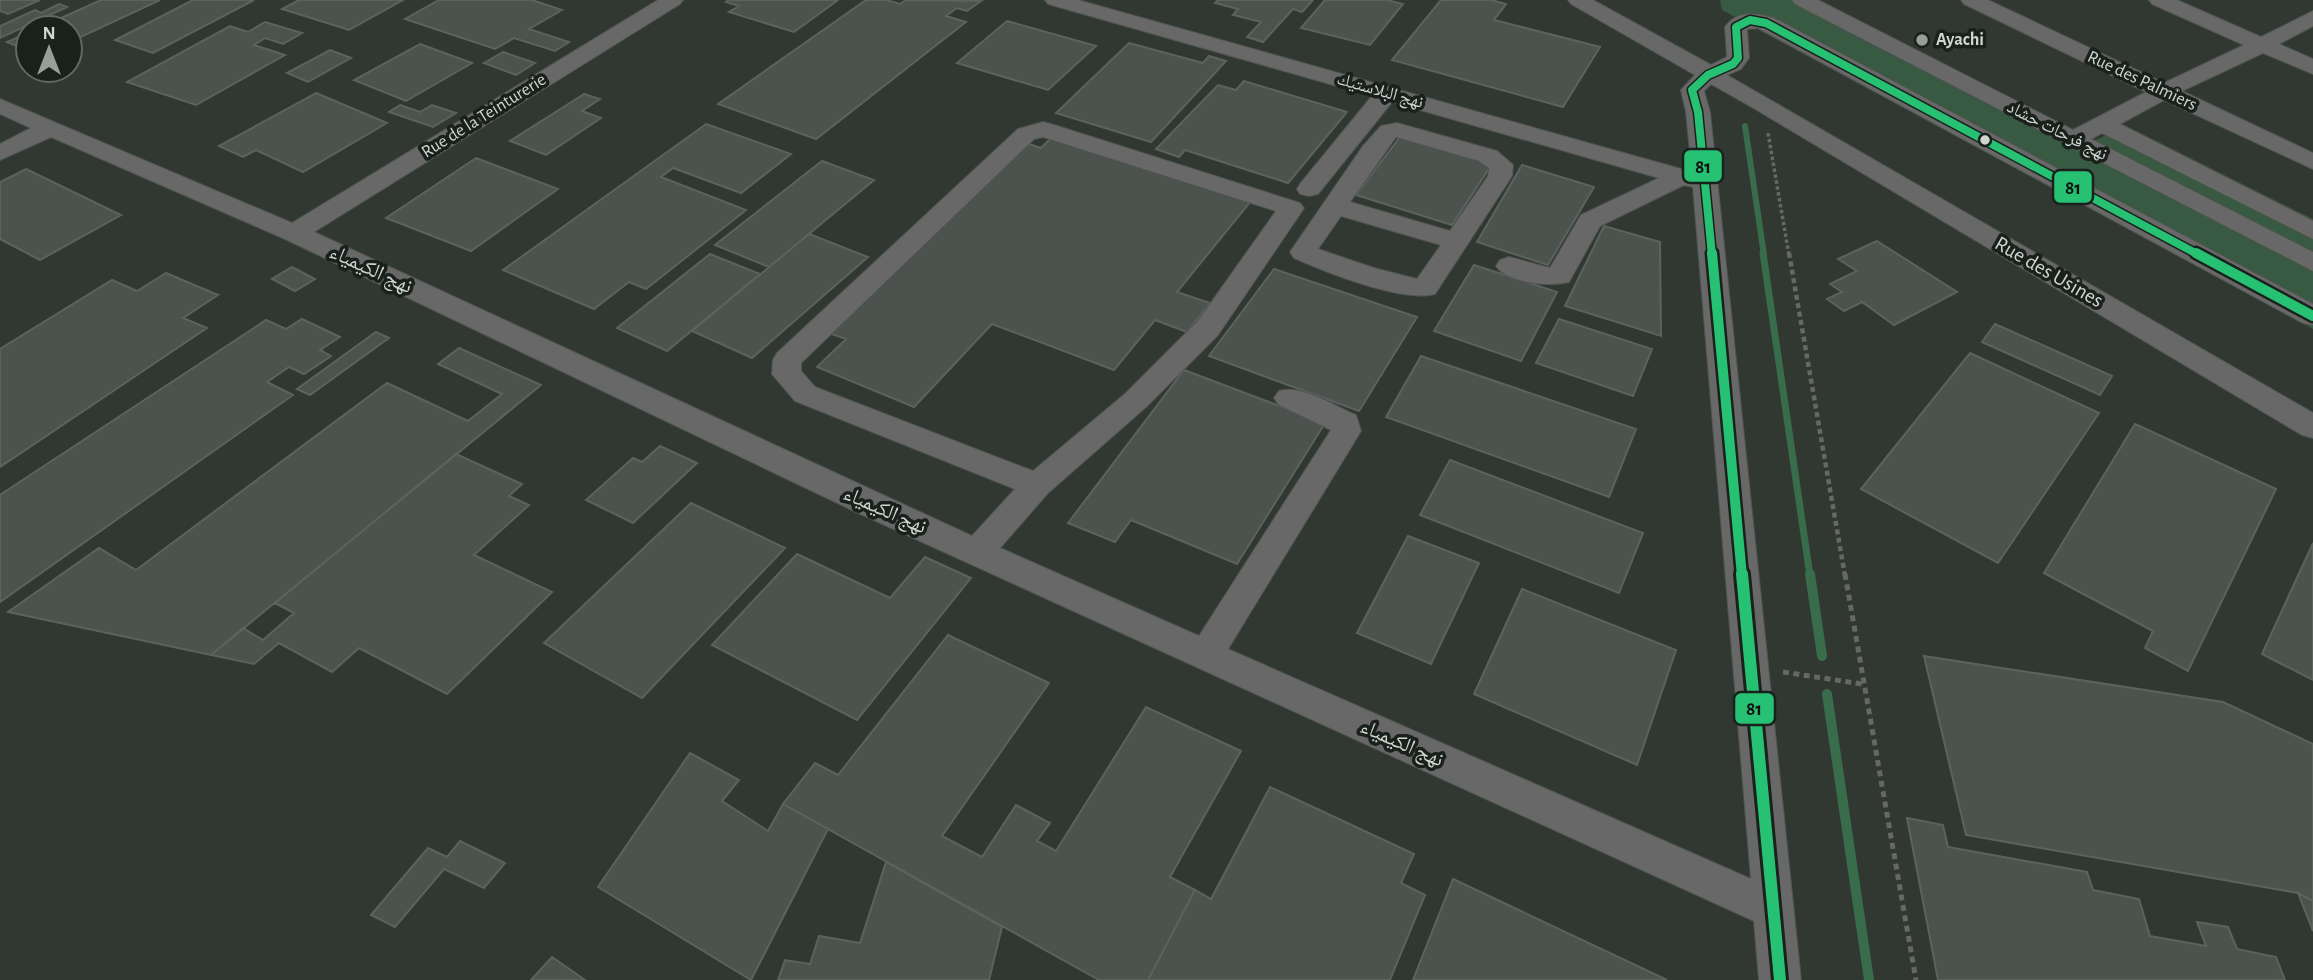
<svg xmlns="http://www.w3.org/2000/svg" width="2313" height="980" font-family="'Alegreya Sans','Noto Naskh Arabic',sans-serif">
<rect width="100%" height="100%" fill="#313832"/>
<path fill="#385942" d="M1720,0H1811L2092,142L2125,126L2313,219V329L1722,10Z"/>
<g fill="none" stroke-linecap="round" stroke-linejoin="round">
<path stroke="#386c4a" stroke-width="6" d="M1745,126L1764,255"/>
<path stroke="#386c4a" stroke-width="7" d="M1763,253L1810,576"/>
<path stroke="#386c4a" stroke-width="10" d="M1810,574L1822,656
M1827,694L1869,980"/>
</g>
<path fill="#4c524e" stroke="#5c625d" stroke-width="2" d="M0,0H40L8,14L0,11Z
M101,0H160L70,42V28H39Z
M193,0H254L153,53L115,40Z
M299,0H403L349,30L282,9Z
M439,0H532L562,10L529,29L569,42L555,51L514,38L495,49L405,19Z
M729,0H838L794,32L729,12L739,6L726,2Z
M866,0H886L900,4L906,0L981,1L967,11L957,8L946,16L966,22L816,139L718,104Z
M1218,0H1313L1302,12L1293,9L1263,42L1247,37L1261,22L1233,15L1238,9L1215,3Z
M1325,0H1387L1403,4L1370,45L1301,28Z
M1441,0H1491L1506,4L1494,20L1600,47L1563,107L1392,60Z
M59,4L67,7L0,38V26L35,10L41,13Z
M1007,21L1096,46L1048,90L957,63Z
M265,22L302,33L283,44L265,38L254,45L285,55L196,105L127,82L230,26L248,32Z
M28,33V51L7,42Z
M1129,43L1203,63L1209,56L1226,61L1151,142L1056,113Z
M420,44L472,63L406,101L354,80Z
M330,50L351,58L308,82L287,73Z
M503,52L535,63L516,75L484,63Z
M1244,81L1347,112L1288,183L1185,150L1179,157L1156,149L1218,85L1236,90Z
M316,93L387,123L303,172L256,150L243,157L219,146Z
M584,94L600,99L582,111L601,118L546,155L510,141Z
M400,105L420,112L432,105L456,113L433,127L389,112Z
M706,124L791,154L741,193L673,168L661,177L746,210L646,289L629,282L594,309L503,270Z
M1052,137L1251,201L1177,292L1210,303L1187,332L1155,320L1114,370L992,324L914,407L817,367L846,339L826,332L1026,143L1041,148Z
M1400,137L1492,164L1452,225L1356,195Z
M476,158L558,189L471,251L386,218Z
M822,161L874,180L769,267L715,245Z
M1522,165L1594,187L1548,265L1477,242Z
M26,169L121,215L40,260L0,239V182Z
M1604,226L1660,242L1661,336L1565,306Z
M809,234L868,257L752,358L692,331Z
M1877,241L1957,292L1894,325L1862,302L1844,311L1827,299L1842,292L1830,284L1857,271L1838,259Z
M710,254L760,274L667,351L617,328Z
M1474,265L1557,292L1521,361L1434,331Z
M292,267L315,279L295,291L272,279Z
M1274,269L1417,317L1359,411L1209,356Z
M166,273L218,295L183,318L207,328L0,467V349L112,280L137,291Z
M302,319L340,337L320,350L331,356L304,374L289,367L267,382L293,395L0,602V495L266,320L286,329Z
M1559,319L1652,349L1633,396L1536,363Z
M1995,324L2112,376L2100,395L1982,342Z
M376,332L389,338L310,395L297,389Z
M459,348L541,385L211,655L8,612L99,548L136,570L387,383L468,421L502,394L438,364Z
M1970,353L2099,413L1998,563L1861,489Z
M1421,356L1636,429L1609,497L1386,417Z
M1184,370L1325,423L1237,564L1131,520L1115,542L1068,523Z
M2135,424L2276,489L2188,671L2145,648L2153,631L2044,573Z
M660,446L697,463L633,523L586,500L633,458L642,462Z
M456,454L522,484L509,496L529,505L474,555L552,592L447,694L359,648L332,672L279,643L254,664L211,655L243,628L263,640L294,613L275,603Z
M1450,460L1643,533L1619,593L1420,515Z
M691,503L785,548L642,698L544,643Z
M1408,536L1479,563L1431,664L1357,633Z
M2313,543V680L2262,654Z
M797,554L890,598L925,557L971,578L857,720L712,645Z
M1522,589L1676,650L1637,765L1474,694Z
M948,635L1049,683L942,836L982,857L1016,805L1050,823L1037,841L1056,851L1146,707L1241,751L1170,877L1195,890L1148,980H1099L783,804L815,763L838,775Z
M1924,656L2223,702L2313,744V901L2298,893L1966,835Z
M690,753L739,780L722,801L768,831L783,804L828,829L751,980L598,887Z
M1270,787L1414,854L1401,883L1425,895L1390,980H1148L1195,890L1211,899Z
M1907,818L1943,825L1948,847L2087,872L2093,890L2139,899L2150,936L2206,946L2197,922L2228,927L2237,949L2276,957L2285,980H1938Z
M460,841L505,863L484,888L444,869L395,927L371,915L428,848L447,857Z
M886,862L1002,927L989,980H778L785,960L810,964L819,936L860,943Z
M1453,879L1667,980H1413Z
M2298,893L2313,901V931Z
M552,957L585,980H531Z"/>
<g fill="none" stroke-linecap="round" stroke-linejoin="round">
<defs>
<path id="minor" d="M658,0H683L680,4L314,232L972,536L1015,489L795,401L772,374L773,360L777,353L1018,129L1043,122L1051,124L1300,203L1304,208L1218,335L1146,407L1048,493L1000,548L1199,636L1331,430L1279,405L1274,398L1279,391C1302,384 1334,406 1356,415L1361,431L1228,649L1751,879L1693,187L1684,185L1600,226L1569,282C1550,287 1507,283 1496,266L1500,260L1509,257L1550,268L1581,215L1659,178L1392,102L1318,194L1309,196L1300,194L1297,189L1300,184L1372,96L1048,4L1045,0H1078L1692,172L1686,112L1681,90L1695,75L1571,4L1568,0H1593L1711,65L1727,57L1725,27C1737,10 1756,13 1774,18L2313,304V325L2303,323L1758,28L1747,29L1749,58L1741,69L1727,75L2313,413V438L2302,435L1755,109L1711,84L1704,91L1710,112L1801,980H1759L1754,921L854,511L285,239L51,137L0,160V144L31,128L0,114V99L292,223ZM1043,137L1276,211L1198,321L1126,393L1033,471L815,387L801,371V363L1034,139Z
M1792,0H1818L2073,130L2146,92L1964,4L1961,0H1988L2164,83L2244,45L2152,4L2149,0H2177L2261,37L2313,11V26L2279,44L2313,59V74L2263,53L2182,91L2313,153V169L2164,100L2120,124L2313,221V239L2102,133L2091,139L2313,252V271L1795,4Z
M1397,123L1497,151L1513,165L1512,176L1435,294C1402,303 1326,272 1294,258L1290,252L1363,146L1381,126ZM1396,137L1479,161L1489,168L1488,176L1450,231L1350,202ZM1341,216L1441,245L1417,279L1374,268L1318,249Z"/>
</defs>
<use href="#minor" stroke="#4e544f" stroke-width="2"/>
<path stroke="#666866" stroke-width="3.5" stroke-dasharray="3.5 2.5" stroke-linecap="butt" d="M1768,133L1789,255"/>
<path stroke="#666866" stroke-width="4.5" stroke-dasharray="5 3.5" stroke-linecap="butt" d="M1789,253L1845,576"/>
<path stroke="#666866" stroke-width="5" stroke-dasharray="6 4.5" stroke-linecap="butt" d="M1845,574L1916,980
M1783,672L1862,684"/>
<use href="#minor" fill="#696868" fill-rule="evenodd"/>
<defs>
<path id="bus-1-far2" d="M1712,255L1698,112L1692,90L1708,75L1733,64L1738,58L1736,27L1750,20L1766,23L2199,255"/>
<path id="bus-1-far1" d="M1712,253L1742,576
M2196,253L2313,316"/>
<path id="bus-1" d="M1742,574L1780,980"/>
</defs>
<use href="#bus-1-far2" stroke="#1a201c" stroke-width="11"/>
<use href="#bus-1-far1" stroke="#1a201c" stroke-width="15"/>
<use href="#bus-1" stroke="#1a201c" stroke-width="18"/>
<use href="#bus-1-far2" stroke="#26c172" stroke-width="8"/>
<use href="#bus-1-far1" stroke="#26c172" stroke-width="10"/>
<use href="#bus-1" stroke="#26c172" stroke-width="12"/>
</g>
<circle fill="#979f99" stroke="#1a201c" stroke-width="2.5" cx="1922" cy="40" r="7"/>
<circle fill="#ced6d0" stroke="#1a201c" stroke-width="2.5" cx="1985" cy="140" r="6"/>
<g text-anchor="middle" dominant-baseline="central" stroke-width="7" stroke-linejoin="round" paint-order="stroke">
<g font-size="18" font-weight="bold" fill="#ced6d0" stroke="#1a201c" text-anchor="start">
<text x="1936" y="40">Ayachi</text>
</g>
<g font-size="18" fill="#ced6d0" stroke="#1a201c">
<text transform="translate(2142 81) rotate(25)">Rue des Palmiers</text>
<text transform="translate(1380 91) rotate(16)">نهج البلاستيك</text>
<text transform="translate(484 116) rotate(-32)">Rue de la Teinturerie</text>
<text transform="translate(2057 131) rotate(27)">نهج فرحات حشاد</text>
</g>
<g font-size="21" fill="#ced6d0" stroke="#1a201c">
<text transform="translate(371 269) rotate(25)">نهج الكيمياء</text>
<text transform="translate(2049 272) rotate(30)">Rue des Usines</text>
<text transform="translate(885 510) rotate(24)">نهج الكيمياء</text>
<text transform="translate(1402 743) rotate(24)">نهج الكيمياء</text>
</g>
</g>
<g stroke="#1a201c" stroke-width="2.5">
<rect x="1683" y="149" width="40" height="34" rx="7" fill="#26c172"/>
<rect x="2053" y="170" width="40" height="34" rx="7" fill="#26c172"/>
<rect x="1734" y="692" width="41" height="33" rx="7" fill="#26c172"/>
</g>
<g font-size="19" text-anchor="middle" font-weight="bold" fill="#111">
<text x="1703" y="173">81</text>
<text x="2073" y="194">81</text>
<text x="1754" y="715">81</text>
</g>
<g transform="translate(49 49)"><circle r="33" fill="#1a201c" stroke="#626964" stroke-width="2"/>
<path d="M0-5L12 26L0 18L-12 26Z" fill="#979f99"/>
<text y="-10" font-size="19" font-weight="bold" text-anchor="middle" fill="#ced6d0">N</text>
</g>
</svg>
